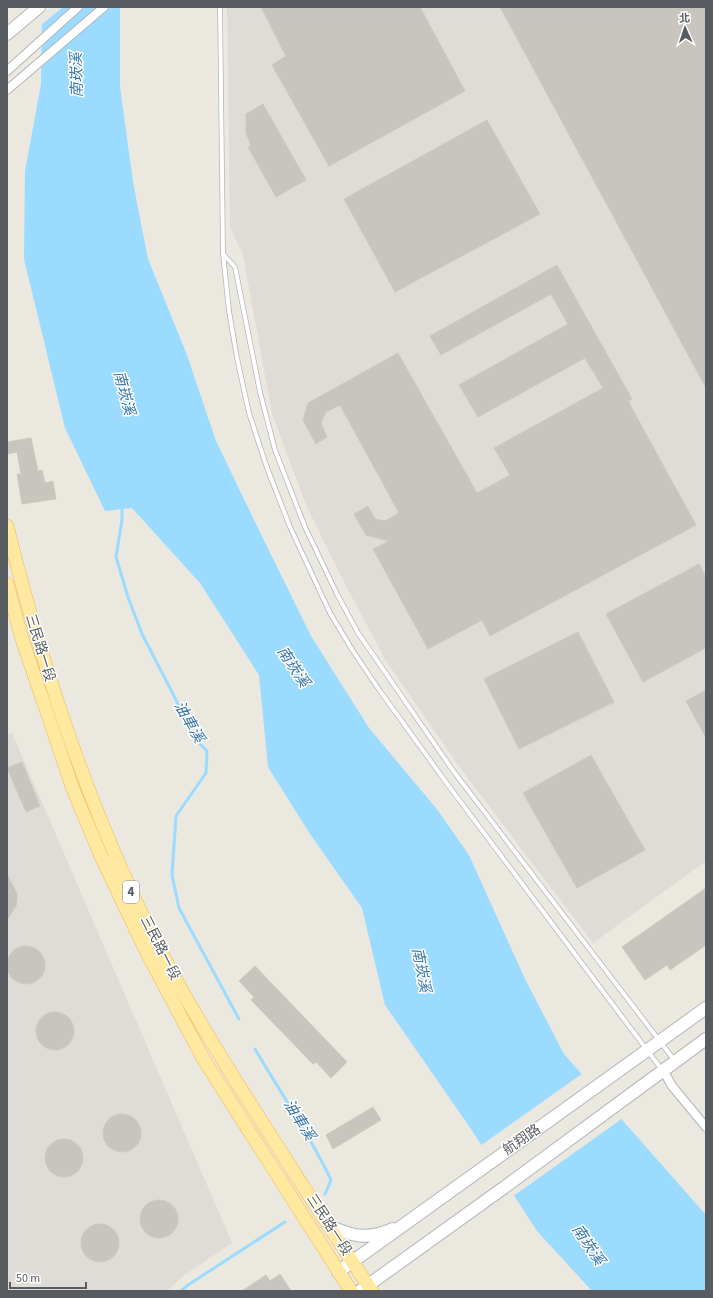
<svg xmlns="http://www.w3.org/2000/svg" width="713" height="1298" font-family="'Source Sans 3','Noto Sans TC',sans-serif">
<rect width="100%" height="100%" fill="#ebe8df"/>
<path fill="#dfdbd7" d="M227,7H706V861L593,943L461,769L386,661L345,584L307,507L272,414L243,255L230,228Z
M12,733L232,1243L183,1276L167,1291H7V735Z"/>
<path fill="#9bdbff" d="M42,7H120V87L133,182L148,259L187,355L216,441L255,522L311,636L369,728L436,808L469,855L525,979L564,1054L706,1215V1291H592L537,1231L471,1129L385,1005L362,908L310,834L268,767L259,675L200,583L132,508L105,511L65,428L24,259L25,171L41,84Z"/>
<path fill="#ebe8df" d="M40,7H63L40,26Z
M583,1073L623,1118L512,1197L480,1146Z"/>
<g fill="none" stroke-linecap="round" stroke-linejoin="round">
<path stroke="#9bdbff" stroke-width="3" d="M122,507V520L116,557L128,597L142,634L172,692L196,740L207,751L206,773L176,816L172,875L179,908L239,1019
M255,1049C280,1092 310,1135 331,1180L325,1194
M181,1291L188,1285L285,1222"/>
</g>
<path fill="#c8c4be" stroke="#d0c9bd" d="M261,7H420L465,91L329,166L272,65L286,56Z
M500,7H706V388Z
M263,104L306,180L276,197L248,147L251,146L246,133V114Z
M487,120L540,214L395,292L344,199Z
M557,265L632,399L628,401L696,525L490,636L482,620L428,649L373,549L389,541L366,535L354,514L368,506L375,519L385,521L399,513L340,405L326,412L321,423L327,437L316,444L303,420L308,403L398,353L477,493L510,475L494,448L603,388L585,358L478,417L459,385L568,324L551,294L441,355L430,336Z
M31,438L38,471L42,470L45,483L53,481L56,499L22,504L17,474H21L17,452L7,454V442Z
M699,564L706,577V648L643,682L606,614Z
M578,632L614,702L519,749L484,679Z
M706,690V738L686,701Z
M591,755L645,850L577,888L523,793Z
M22,762L40,806L26,812L7,768Z
M7,874L17,894V900L16,906L7,920Z
M706,888V945L670,970L667,965L645,980L622,947Z
M7 965a19 19 0 1 1 38 0a19 19 0 1 1-38 0Z
M255,966L347,1062L331,1078L316,1062L313,1064L251,1000L254,997L239,981Z
M36 1031a19 19 0 1 1 38 0a19 19 0 1 1-38 0Z
M373,1107L381,1120L333,1149L326,1135Z
M103 1133a19 19 0 1 1 38 0a19 19 0 1 1-38 0Z
M45 1158a19 19 0 1 1 38 0a19 19 0 1 1-38 0Z
M140 1219a19 19 0 1 1 38 0a19 19 0 1 1-38 0Z
M81 1243a19 19 0 1 1 38 0a19 19 0 1 1-38 0Z
M280,1274L291,1291H242L266,1275L270,1281Z"/>
<g fill="none" stroke-linecap="round" stroke-linejoin="round">
<defs>
<path id="lane" d="M220,7L223,253L229,311L237,358L249,413L266,465L290,527L330,613L353,651L380,691L448,785L662,1070
M223,254L235,267L260,392L275,450L305,527L337,594L358,633L454,772L675,1061"/>
<path id="street" d="M7,71L78,7
M7,90L104,7
M663,1070L672,1086L706,1127"/>
<path id="secondary" d="M7,34L39,7
M328,1225C352,1237 368,1240 393,1229
M338,1272L706,1008
M360,1291L502,1189L706,1039"/>
<path id="primary" d="M7,526C38,651 77,773 131,891C170,977 220,1057 271,1136C304,1188 337,1240 372,1291
M7,584L22,639L73,789L100,854L146,951L204,1060L351,1291"/>
</defs>
<use href="#lane" stroke="#b2b6ba" stroke-width="5.5"/>
<use href="#street" stroke="#b2b6ba" stroke-width="10"/>
<use href="#secondary" stroke="#b3b7bc" stroke-width="14"/>
<use href="#primary" stroke="#f1b953" stroke-width="14"/>
<use href="#lane" stroke="#fff" stroke-width="4"/>
<use href="#street" stroke="#fff" stroke-width="8"/>
<use href="#secondary" stroke="#fff" stroke-width="12"/>
<use href="#primary" stroke="#ffe8a0" stroke-width="13"/>
</g>
<g text-anchor="middle" dominant-baseline="central" stroke-width="3" stroke-linejoin="round" paint-order="stroke">
<rect fill="#fff" stroke="#8a8d90" stroke-width="1" x="123" y="881" width="16" height="22" rx="3"/>
<g font-size="13" font-weight="bold" fill="#585c60">
<text x="131" y="892">4</text>
</g>
<g font-size="14" fill="#585c60" stroke="#fff">
<text transform="translate(40 648) rotate(73)">三民路一段</text>
<text transform="translate(160 948) rotate(63)">三民路一段</text>
<text transform="translate(522 1140) rotate(-35)">航翔路</text>
<text transform="translate(329 1225) rotate(57)">三民路一段</text>
</g>
<g font-size="15" font-style="italic" fill="#3876a7" stroke="#fff">
<text transform="translate(77 75) rotate(-91)">南崁溪</text>
<text transform="translate(124 393) rotate(75)">南崁溪</text>
<text transform="translate(293 667) rotate(56)">南崁溪</text>
<text transform="translate(189 722) rotate(60)">油車溪</text>
<text transform="translate(421 970) rotate(79)">南崁溪</text>
<text transform="translate(299 1120) rotate(58)">油車溪</text>
<text transform="translate(588 1245) rotate(56)">南崁溪</text>
</g>
</g>
<rect width="713" height="1298" fill="none" stroke="#585c60" stroke-width="16"/>
<g transform="translate(685 28) rotate(357)" stroke="#ffffff" stroke-width="3" paint-order="stroke">
<path d="M0-3L7 15L0 10L-7 15Z" fill="#585c60"/>
<text y="-6" font-size="11" font-weight="bold" text-anchor="middle" fill="#585c60">北</text>
</g>
<path d="M10 1282v6h76v-6" fill="none" stroke="#585c60" stroke-width="2"/>
<text x="16" y="1282" font-size="12" fill="#585c60" stroke="#ffffff" stroke-width="3" paint-order="stroke">50 m</text>
</svg>
